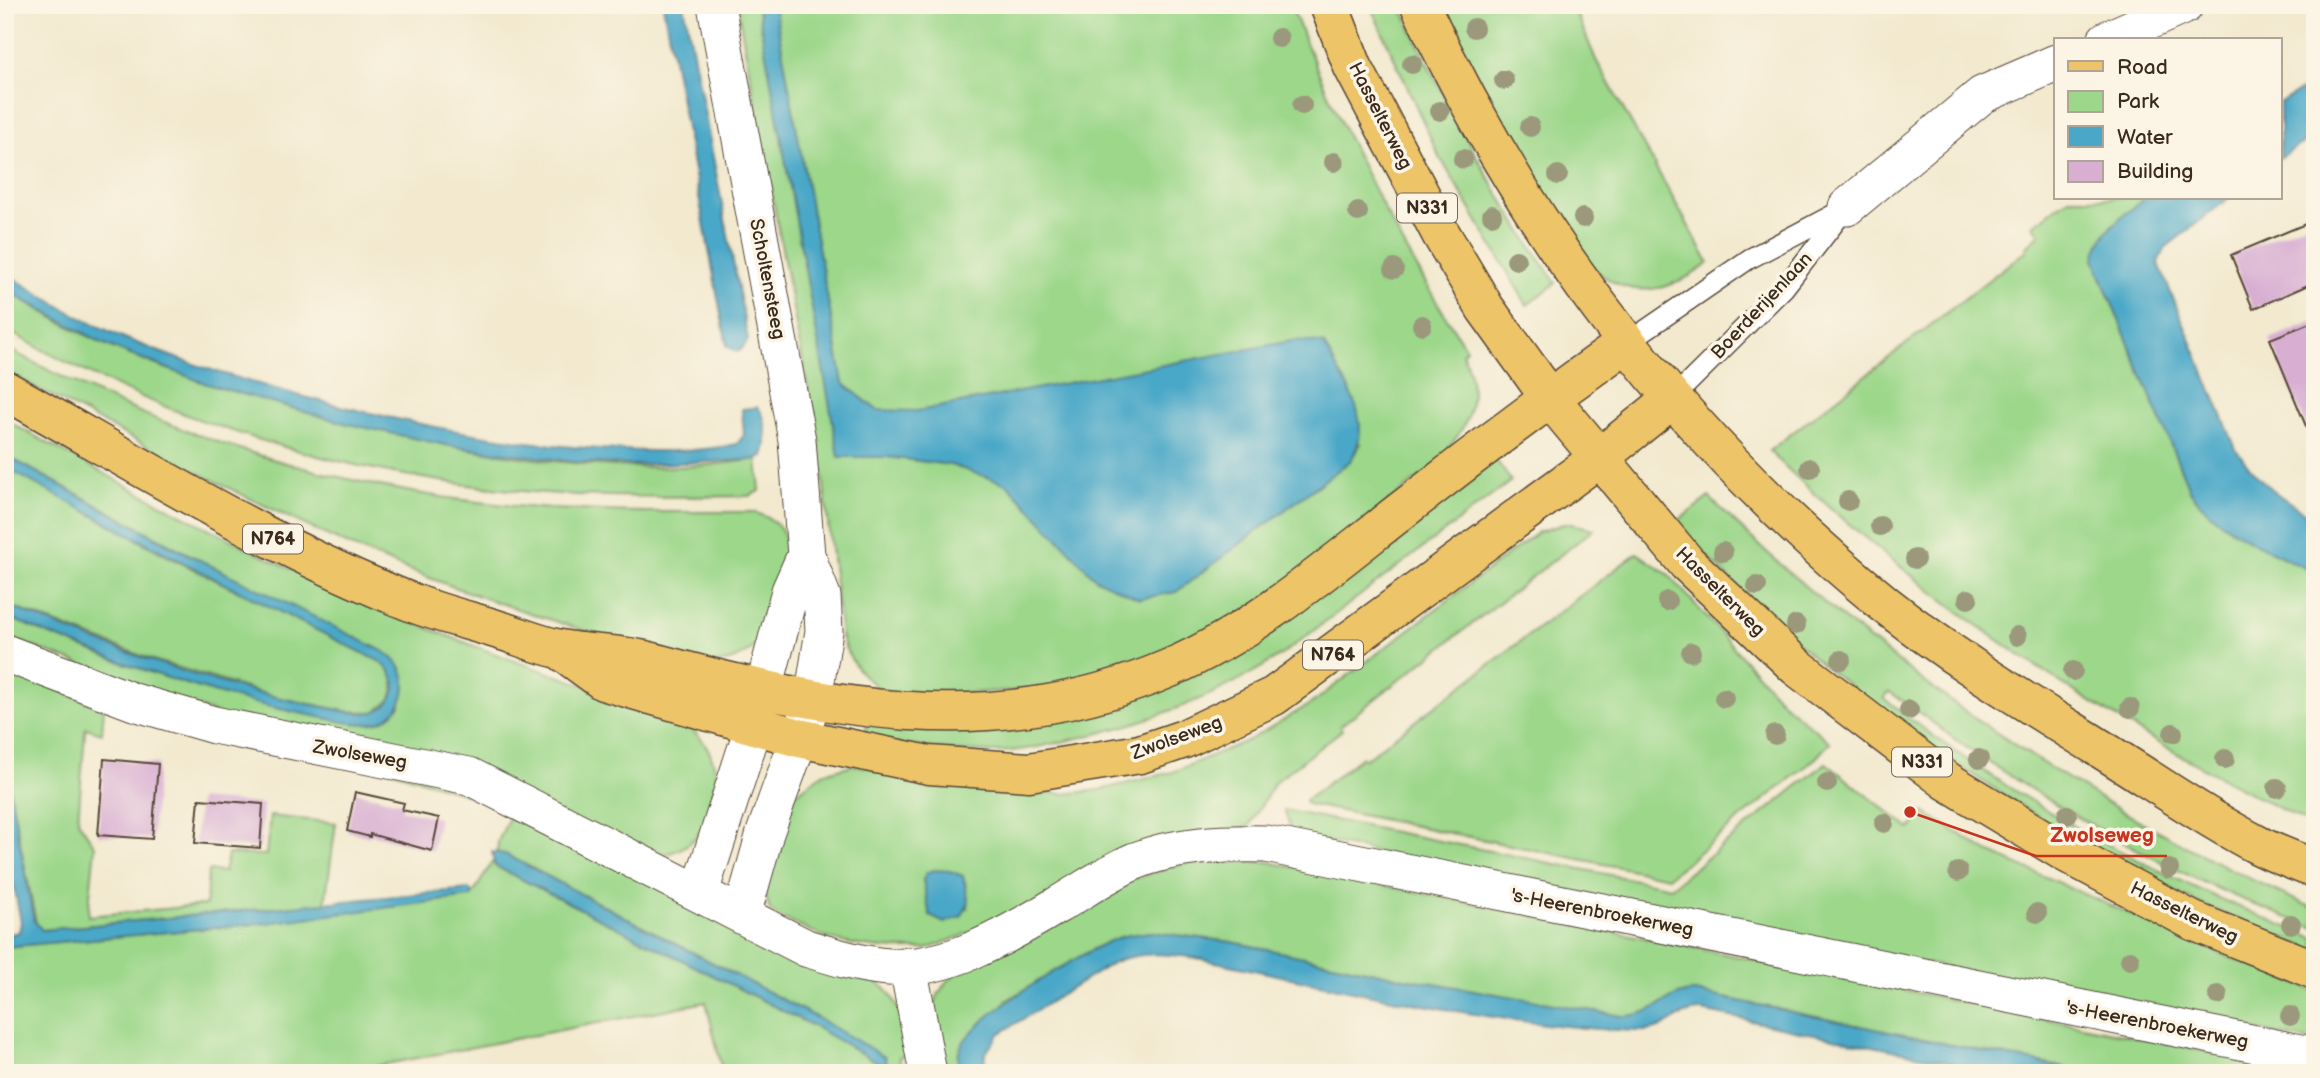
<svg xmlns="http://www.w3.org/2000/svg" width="2320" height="1078" font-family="'Balsamiq Sans',sans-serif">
<rect width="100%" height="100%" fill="#fcf5e5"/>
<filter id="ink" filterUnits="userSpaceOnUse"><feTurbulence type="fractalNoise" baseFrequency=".0143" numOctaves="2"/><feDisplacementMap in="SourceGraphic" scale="14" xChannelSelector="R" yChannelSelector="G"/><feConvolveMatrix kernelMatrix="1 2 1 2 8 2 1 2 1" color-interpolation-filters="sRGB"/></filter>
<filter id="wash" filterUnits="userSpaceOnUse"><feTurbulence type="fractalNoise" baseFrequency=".00686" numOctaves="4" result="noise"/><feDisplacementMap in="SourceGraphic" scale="28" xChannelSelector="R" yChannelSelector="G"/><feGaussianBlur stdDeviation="1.57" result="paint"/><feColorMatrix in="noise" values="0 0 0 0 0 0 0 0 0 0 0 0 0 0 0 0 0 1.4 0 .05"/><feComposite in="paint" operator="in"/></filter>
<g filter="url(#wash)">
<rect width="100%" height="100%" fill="#f2e9cf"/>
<path fill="#9cd78a" stroke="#6c8054" stroke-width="2" fill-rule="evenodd" d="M737,5H757L840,457H887L951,465L1008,484L1096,578L1176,592L1350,461L1361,444L877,410L843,383L774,5H1291C1338,127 1396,239 1466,349L1462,353C1479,387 1474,418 1449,447L1452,452L1232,624L1078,688L892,696C866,682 850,665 841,636L821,460Z
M1370,5H1400C1444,102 1495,196 1556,283L1527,305L1438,154Z
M1441,5H1573L1596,60L1709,263C1678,287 1638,302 1602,275C1577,256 1562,224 1546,197C1508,134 1473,71 1441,5Z
M2069,198H2141L2142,200L2111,226L2094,260L2190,491C2219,532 2270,550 2315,573V826C2114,728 1930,607 1769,451L2027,250L2026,247L2040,234L2033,225Z
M5,290C37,308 69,328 102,343C157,368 215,385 272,402C415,444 608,485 757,459L760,491L749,496C677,497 604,498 532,492C347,476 166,423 5,329Z
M5,347C162,434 335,489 514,506C593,513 673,512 752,512C804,524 786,572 775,608C766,633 757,653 729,661C698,670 636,646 605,637C512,608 420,578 331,537C220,486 113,428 5,371Z
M5,420C113,478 220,538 332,588C437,635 546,673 656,709C674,718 696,729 707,747C731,790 706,856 653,855L169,698L5,636V616C105,659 213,698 320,717C338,721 360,727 378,722C388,719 393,713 400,706L402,669L5,455Z
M1491,453L1511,481L1284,653C1218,698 1145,724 1066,741C1042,746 1017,752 992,752C950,753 906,744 864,739L868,717L1113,699Z
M5,467L167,556L379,661C394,672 398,683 390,700L375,712L346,711L272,696L150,659L5,604Z
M1709,497C1883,670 2090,809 2315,909V928C2195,885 2081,824 1976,754C1946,734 1919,711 1889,692L1884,698C2012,802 2161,879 2315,938V950C2249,924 2182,899 2120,864C2021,809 1926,747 1837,676C1779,630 1726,577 1675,523Z
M1567,523L1594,529L1340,726L1342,730L1275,782L1249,826L927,949C861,950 828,944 770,911L764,888L794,795L823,773L853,765L971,786L1063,794L1100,790L1173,772L1249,740L1312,703L1538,532ZM926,873L965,881L968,908L930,916L923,880Z
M1637,553L1669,575L1784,704L1830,742L1816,758L1668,877L1307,804L1305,801L1362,757L1365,759Z
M5,669L104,708L102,733L86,728L85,732L78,821L95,846L88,916L206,905L208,871L224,872L228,854L266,855L270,816L336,823L325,903L42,930L37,927L5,766Z
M1826,763L1910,829L1924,812L1988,852L2217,952L2315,991V1042L1293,835L1284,810L1671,887Z
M509,817L879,983C901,1000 905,1028 911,1053L899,1057L902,1069L887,1073H723L706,1002L340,1073H5V947L266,923L473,894L493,861L495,866L813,1026L882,1065L886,1064L814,1016L505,854L497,853L498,842Z
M1188,862H1268L2315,1073H2089L1695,992C1671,990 1656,1017 1622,1016L1399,977L1232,942L1152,932L1117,938L1099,946L1007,1000L959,1062L961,1073H941C935,1036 921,1003 954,975L1126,881Z"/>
<path fill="#4aa7c8" stroke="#426873" stroke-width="2" d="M663,5H684L748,340L741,350L735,351L727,346Z
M757,5H774L843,383L877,410L917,411L1296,340L1324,344C1343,383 1377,420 1350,461L1176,592L1139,599L1096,579L1007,484L951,465L887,457H839Z
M2315,83V135L2280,158V102Z
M2146,198H2229L2165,248L2158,262L2236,449C2259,484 2280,497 2315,519V573C2271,550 2219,532 2190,491L2094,260C2101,230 2122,215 2146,198Z
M5,273C37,292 68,313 102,328C164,357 232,377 297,395C397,421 496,442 599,449C644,451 692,454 737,444L744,435L742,409L757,407C768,416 768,443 763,456L753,460L631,465L575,462L450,446L344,423L207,384L104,344L5,290Z
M5,455L172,546L385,652C397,660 406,671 405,687C404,703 394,717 378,722C358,727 334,720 314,716C209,697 103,658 5,616V604C107,647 215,687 324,707C340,710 360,716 376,711C387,707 394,697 395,687C395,675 388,668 379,661C253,599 128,536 5,467Z
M5,766L34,920L42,930L469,889L473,894L470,897L266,923L5,947V935L19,932L21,922L5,840Z
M492,852L505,854L814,1016L885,1057L886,1064L882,1065L813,1026L495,866Z
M933,870L950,871L963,876L969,903L961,917L944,923L930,916L923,880L926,873Z
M1152,932L1232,942L1399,977L1622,1016C1656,1017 1671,990 1695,992L2089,1073H2004L1702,1011C1677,1010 1666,1032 1643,1031C1497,1028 1340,987 1196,958C1167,954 1143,951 1114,962L999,1034L986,1053L984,1073H961C959,1066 957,1058 959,1051C969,1018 1082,952 1115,939C1127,934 1140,933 1152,932Z"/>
<g id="blocks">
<path fill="#d8afd3" d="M2315,220V282L2253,309L2231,255Z
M2315,321V448L2270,339Z
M104,759L158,764L152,839L98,835Z
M355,792L404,803L402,810L439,818L432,851L370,834V837L347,831Z
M199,799L263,804L260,848L195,843Z"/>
</g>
</g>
<g filter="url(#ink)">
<use href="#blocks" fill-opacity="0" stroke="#564739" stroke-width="2"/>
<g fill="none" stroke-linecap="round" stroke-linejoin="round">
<defs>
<path id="service" d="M1625,344L1749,259L1840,211
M1671,400L1784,288L1847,207"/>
<path id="minor" d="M716,5L797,440L806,555L822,596L824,631L813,699L765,833L742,915
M2106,40L2185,5
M1847,207L1982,95L2056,63
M5,653L134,702L214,725L469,776L806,948C832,956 860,965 889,967C947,971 1008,935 1056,906C1082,891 1107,873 1135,861C1175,845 1222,843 1266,844L2315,1056
M700,892L754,725L790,591L806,555
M908,966L928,1073"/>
<path id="primary" d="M1329,5L1353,67L1441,234L1485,308L1549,397L1687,563L1797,667L1947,781L2066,853L2193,921L2315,970
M1420,5C1531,242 1683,440 1886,605C1953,658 2026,702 2098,747C2150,779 2202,816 2256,844C2275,854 2295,861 2315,869
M5,390C139,465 270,547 413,603C441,614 471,621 499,630C519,636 539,645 560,649C590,655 619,653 649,661C827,709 993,744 1170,668C1255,631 1328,568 1401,511C1474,454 1549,398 1625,344
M559,649L603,681L799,738L929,765L1029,772L1140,754L1184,739L1274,696L1599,458L1671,400"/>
</defs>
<use href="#service" stroke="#564739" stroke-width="22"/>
<use href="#minor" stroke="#564739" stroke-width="39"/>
<use href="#primary" stroke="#564739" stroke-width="41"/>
<use href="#service" stroke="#fff" stroke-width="19"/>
<use href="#minor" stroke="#fff" stroke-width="37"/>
<use href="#primary" stroke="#eec469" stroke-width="38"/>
</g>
<g fill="#9b987c">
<circle cx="1474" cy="28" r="10"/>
<circle cx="1279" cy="38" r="10"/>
<circle cx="1412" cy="64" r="10"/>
<circle cx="1504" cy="80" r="10"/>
<circle cx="1302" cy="105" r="10"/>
<circle cx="1440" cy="111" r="10"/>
<circle cx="1530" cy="127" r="10"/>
<circle cx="1463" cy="159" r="10"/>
<circle cx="1334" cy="162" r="10"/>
<circle cx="1558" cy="175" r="10"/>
<circle cx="1358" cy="212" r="10"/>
<circle cx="1492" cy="215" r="10"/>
<circle cx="1583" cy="218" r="10"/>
<circle cx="1516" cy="260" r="10"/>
<circle cx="1394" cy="269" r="10"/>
<circle cx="1422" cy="325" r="10"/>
<circle cx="1810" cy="468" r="10"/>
<circle cx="1848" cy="501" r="10"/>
<circle cx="1880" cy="526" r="10"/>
<circle cx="1723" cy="552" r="10"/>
<circle cx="1915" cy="559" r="10"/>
<circle cx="1757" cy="586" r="10"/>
<circle cx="1968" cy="599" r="10"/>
<circle cx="1667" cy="601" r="10"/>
<circle cx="1796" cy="625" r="10"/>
<circle cx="2017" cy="636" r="10"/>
<circle cx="1691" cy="652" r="10"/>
<circle cx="1841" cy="660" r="10"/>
<circle cx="2073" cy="671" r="10"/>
<circle cx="1724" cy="698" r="10"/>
<circle cx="2130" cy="708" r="10"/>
<circle cx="1909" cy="710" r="10"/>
<circle cx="2173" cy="733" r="10"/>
<circle cx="1775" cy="735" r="10"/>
<circle cx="1979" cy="759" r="10"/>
<circle cx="2225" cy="759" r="10"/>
<circle cx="1827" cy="783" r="10"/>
<circle cx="2277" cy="788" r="10"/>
<circle cx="2067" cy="815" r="10"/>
<circle cx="1884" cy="823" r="10"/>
<circle cx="2169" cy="869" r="10"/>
<circle cx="1958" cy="872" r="10"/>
<circle cx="2037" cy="913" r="10"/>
<circle cx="2291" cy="924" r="10"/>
<circle cx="2130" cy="960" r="10"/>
<circle cx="2218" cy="995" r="10"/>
<circle cx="2290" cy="1016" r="10"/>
</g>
</g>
<g text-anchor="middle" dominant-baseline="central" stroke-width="7" stroke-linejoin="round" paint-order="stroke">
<g fill="#fcf5e5" stroke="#75675a" stroke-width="2">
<rect x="1397" y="193.5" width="60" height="29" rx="5"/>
<rect x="243" y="524.5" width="60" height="29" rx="5"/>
<rect x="1303" y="640.5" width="60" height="29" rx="5"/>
<rect x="1892" y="747.5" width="60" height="29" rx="5"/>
</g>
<g font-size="18" font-weight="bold" fill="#3b2a1e">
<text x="1427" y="208">N331</text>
<text x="273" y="539">N764</text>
<text x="1333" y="655">N764</text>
<text x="1922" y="762">N331</text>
</g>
<g font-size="19" fill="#3b2a1e" stroke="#fcf5e5">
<text transform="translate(1380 116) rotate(63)">Hasselterweg</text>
<text transform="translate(767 279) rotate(79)">Scholtensteeg</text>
<text transform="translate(1762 306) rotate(-47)">Boerderijenlaan</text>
<text transform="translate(1720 592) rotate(45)">Hasselterweg</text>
<text transform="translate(1177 738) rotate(-20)">Zwolseweg</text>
<text transform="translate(360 755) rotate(10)">Zwolseweg</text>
<text transform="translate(1602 913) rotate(11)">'s-Heerenbroekerweg</text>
<text transform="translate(2184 913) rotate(26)">Hasselterweg</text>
<text transform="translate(2157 1025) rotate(11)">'s-Heerenbroekerweg</text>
</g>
</g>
<path fill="none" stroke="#c8321e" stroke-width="2.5" d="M1910 812L2036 856H2167"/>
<circle fill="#c8321e" stroke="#fcf5e5" stroke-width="2.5" cx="1910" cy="812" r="7"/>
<g font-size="21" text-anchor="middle" font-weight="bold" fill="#c8321e" stroke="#fcf5e5" stroke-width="7" stroke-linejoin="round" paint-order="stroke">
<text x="2102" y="842">Zwolseweg</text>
</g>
<rect width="2320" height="1078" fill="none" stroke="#fcf5e5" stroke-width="28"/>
<rect x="2054" y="38" width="228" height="161" fill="#fcf5e5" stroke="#afa495" stroke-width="2"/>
<rect x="2068" y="61" width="35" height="10" fill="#eec469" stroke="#afa495" stroke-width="2"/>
<text x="2117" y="74" font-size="21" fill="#3b2a1e">Road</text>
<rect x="2068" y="91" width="35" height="21" fill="#9cd78a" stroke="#afa495" stroke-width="2"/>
<text x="2117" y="108" font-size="21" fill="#3b2a1e">Park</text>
<rect x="2068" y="126" width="35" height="21" fill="#4aa7c8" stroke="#afa495" stroke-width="2"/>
<text x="2117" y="144" font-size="21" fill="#3b2a1e">Water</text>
<rect x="2068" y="161" width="35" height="21" fill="#d8afd3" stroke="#afa495" stroke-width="2"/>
<text x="2117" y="178" font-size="21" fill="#3b2a1e">Building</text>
</svg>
